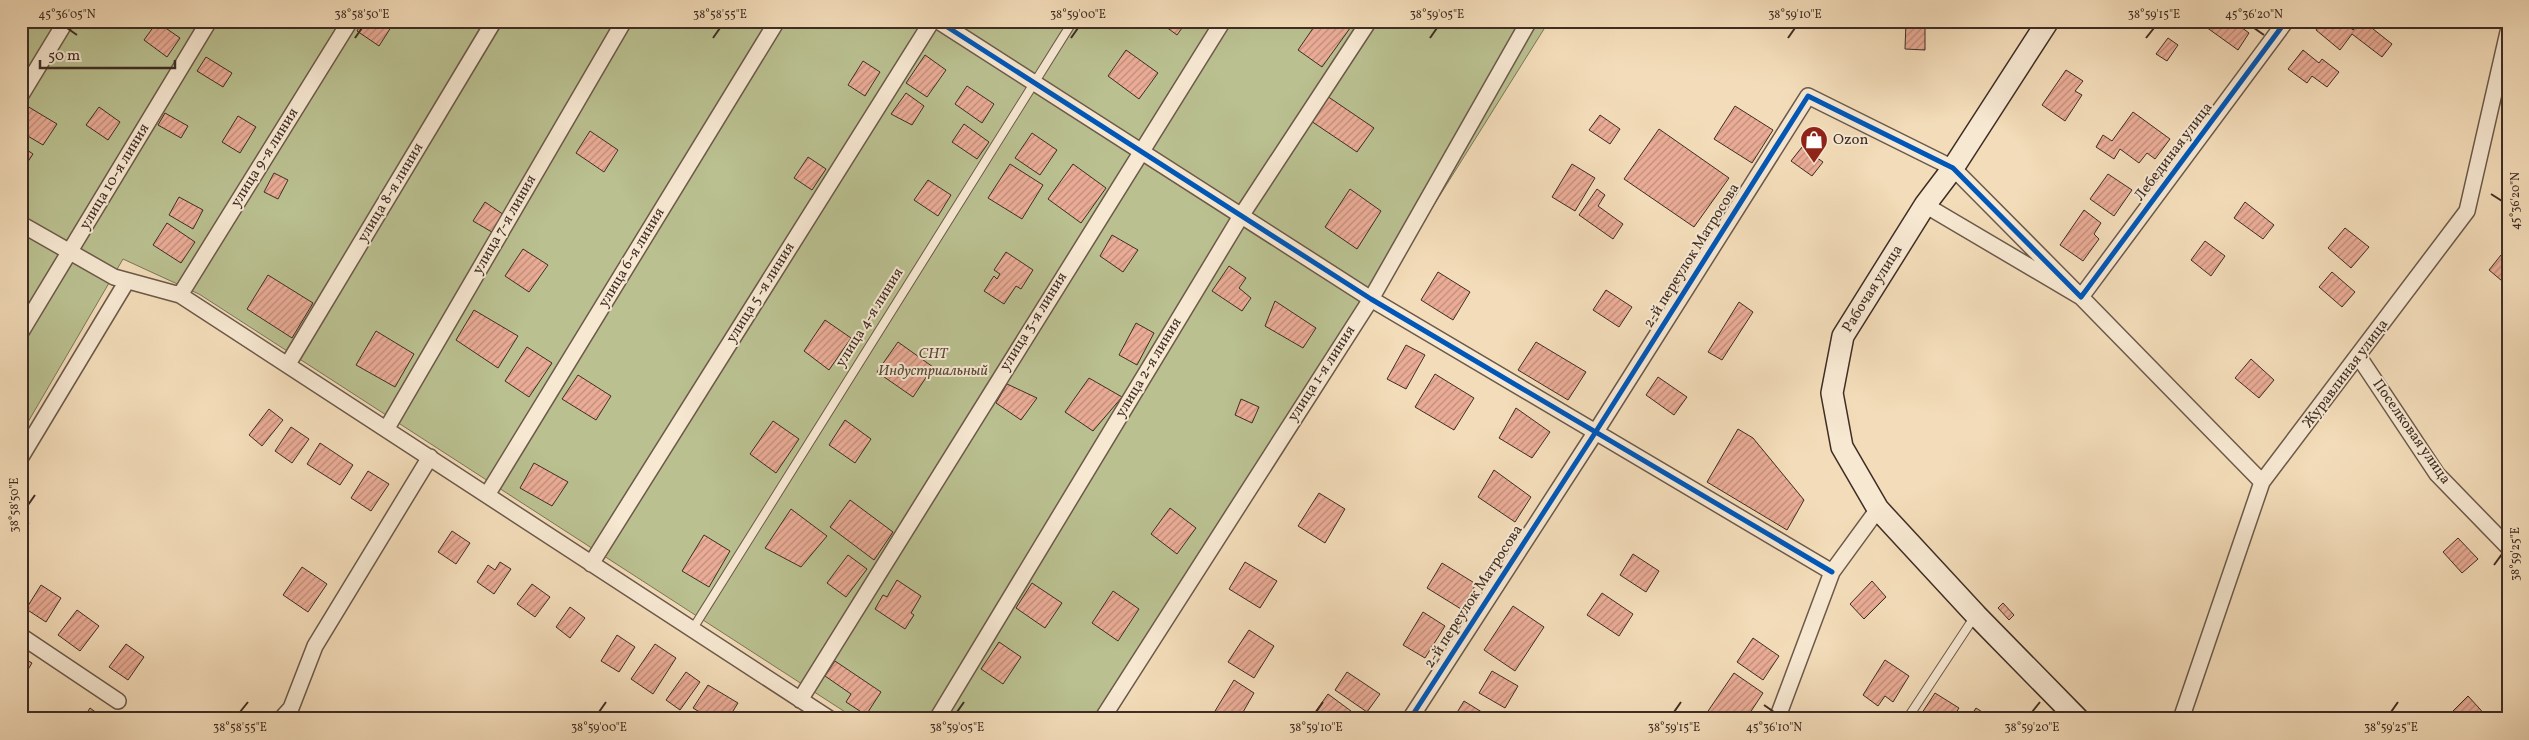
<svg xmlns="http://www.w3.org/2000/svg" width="2529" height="740" font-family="Vollkorn,serif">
<defs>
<pattern id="building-hatch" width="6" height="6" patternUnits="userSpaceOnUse" patternTransform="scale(1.25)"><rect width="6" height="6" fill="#eaac96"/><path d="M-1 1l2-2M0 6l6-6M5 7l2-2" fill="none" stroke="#bf8c7a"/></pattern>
</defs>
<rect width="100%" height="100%" fill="#f3dcb9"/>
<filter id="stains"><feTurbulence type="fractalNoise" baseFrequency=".004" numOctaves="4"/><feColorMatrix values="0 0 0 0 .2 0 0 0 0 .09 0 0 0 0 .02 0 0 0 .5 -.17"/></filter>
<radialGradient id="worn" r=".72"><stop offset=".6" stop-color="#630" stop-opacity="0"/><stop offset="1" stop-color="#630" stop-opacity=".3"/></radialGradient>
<path fill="#bac090" stroke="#7c765a" d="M21,21H1549L1112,719H856L199,294L123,259L21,434Z"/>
<path fill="url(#building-hatch)" stroke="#3f2d24" d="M363,21H395L379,46L357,31Z
M1158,21H1187L1177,35Z
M1318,21H1350L1353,24L1322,67L1298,50Z
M1906,21H1925V50L1905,49Z
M2210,21H2233L2249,33L2238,50L2206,27Z
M2322,21H2330L2334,24L2336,21H2342L2353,30L2363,21L2392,44L2382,57L2352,34L2340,50L2316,30Z
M157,22L180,38L167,57L144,40Z
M2168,38L2178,45L2167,61L2156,54Z
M1126,50L1158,73L1139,99L1108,76Z
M2303,50L2319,63L2322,59L2339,72L2327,87L2312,76L2307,83L2288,69Z
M925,55L946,70L927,97L906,83Z
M206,57L232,73L223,87L197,71Z
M863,61L880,72L865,96L848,85Z
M2066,70L2083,81L2075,91L2082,95L2065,121L2042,105Z
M967,86L994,104L982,123L955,104Z
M906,93L924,106L912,125L891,114Z
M1327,96L1374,128L1357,152L1311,121Z
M27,106L57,124L43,145L21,132V114Z
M1735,106L1773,130L1752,163L1714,139Z
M99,107L120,122L108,140L86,125Z
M2133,112L2170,139L2155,159L2147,153L2139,163L2120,149L2114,159L2096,147L2103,135L2112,141Z
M165,113L188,126L181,138L158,125Z
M1600,115L1620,129L1610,144L1589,130Z
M238,116L256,127L240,153L222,142Z
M964,124L989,142L977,159L952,142Z
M1659,129L1729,178L1694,227L1624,179Z
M590,131L618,150L604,172L576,153Z
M1032,133L1057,150L1040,175L1015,158Z
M21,146L33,154L21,172Z
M1802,147L1823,162L1812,176L1791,161Z
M808,157L826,169L812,190L794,178Z
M1010,164L1043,185L1022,219L988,198Z
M1073,164L1106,188L1081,223L1048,199Z
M1572,164L1595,178L1575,211L1552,197Z
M274,173L288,180L278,199L264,192Z
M2108,174L2132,190L2114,216L2090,199Z
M928,180L951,195L938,216L914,200Z
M1350,189L1381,211L1357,249L1325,227Z
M1597,189L1605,195L1598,206L1623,224L1613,239L1579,215Z
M179,197L203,210L193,229L169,215Z
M485,202L507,217L497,235L473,221Z
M2245,202L2274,225L2263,239L2234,218Z
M2084,210L2101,223L2094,234L2099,239L2083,261L2060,245Z
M167,223L195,242L181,263L153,245Z
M2345,228L2369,247L2351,268L2328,248Z
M1112,235L1138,250L1123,272L1100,256Z
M2205,241L2225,256L2211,276L2191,260Z
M523,249L548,265L529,292L505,276Z
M1006,252L1033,270L1021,289L1016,286L1004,304L984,291L994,276L997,279L1000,274L994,270Z
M2501,255L2508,260V286L2489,270Z
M1229,266L1246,278L1239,288L1251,298L1242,311L1212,291Z
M1438,272L1470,292L1453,320L1421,300Z
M2332,272L2355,292L2342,307L2319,287Z
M268,275L313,303L292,338L247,309Z
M1606,290L1632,307L1619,327L1593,310Z
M1275,301L1316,328L1303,348L1265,326Z
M1739,302L1753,312L1722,360L1708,352Z
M474,310L518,336L498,368L456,340Z
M825,320L851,338L829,370L804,351Z
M1136,323L1154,333L1137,365L1119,355Z
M376,331L414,354L395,387L356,365Z
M898,342L933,367L913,397L877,372Z
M1536,342L1586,372L1568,400L1518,370Z
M1406,345L1425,355L1406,389L1387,379Z
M527,347L552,363L529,397L505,381Z
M2251,359L2274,380L2259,398L2235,378Z
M1435,374L1474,398L1454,430L1415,407Z
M578,375L611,396L596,420L562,399Z
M1658,377L1687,397L1674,415L1646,395Z
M1089,378L1122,397L1093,431L1065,412Z
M1007,384L1037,398L1021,420L996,403Z
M1241,399L1259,407L1252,423L1235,415Z
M1516,408L1550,432L1532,458L1499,438Z
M269,409L283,420L262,446L249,435Z
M845,420L871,439L855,463L829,445Z
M773,421L799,439L776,473L750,454Z
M291,427L309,439L292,463L275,451Z
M1738,429L1753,438L1804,500L1787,530L1707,482Z
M320,443L353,465L340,485L307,464Z
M534,463L568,482L552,506L520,488Z
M1494,470L1531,497L1515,522L1478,497Z
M368,471L389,484L371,511L351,498Z
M1319,493L1345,509L1325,543L1298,526Z
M850,500L893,532L874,560L830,527Z
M1170,508L1196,528L1177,554L1151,534Z
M791,509L827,536L801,567L765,548Z
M21,518L29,523L21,536Z
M452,531L470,543L456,564L438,552Z
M704,535L730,551L709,587L682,571Z
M2458,538L2478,559L2462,573L2443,552Z
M1633,554L1659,571L1646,592L1620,575Z
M848,555L867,569L846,597L827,583Z
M500,562L511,569L494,594L477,582L488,565L495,570Z
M1245,562L1277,581L1260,608L1229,589Z
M1442,563L1476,584L1461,609L1427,588Z
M302,567L327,584L308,612L283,595Z
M897,580L921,596L911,613L914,615L905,629L875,609L883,595L887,597Z
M1872,581L1886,597L1864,619L1850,604Z
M1032,583L1062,603L1045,628L1016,608Z
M532,584L550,597L535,617L517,604Z
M41,585L61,598L46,622L26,609Z
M1113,591L1139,609L1118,641L1092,623Z
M1602,593L1633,614L1619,636L1587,615Z
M2003,603L2014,615L2009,620L1998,608Z
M1513,606L1544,627L1515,671L1484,650Z
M570,607L585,618L570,638L556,627Z
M77,610L99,626L80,651L58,635Z
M1423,612L1445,626L1425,658L1403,645Z
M1249,630L1274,646L1254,678L1228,662Z
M617,635L635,647L619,672L601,661Z
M1753,638L1779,656L1763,680L1737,662Z
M999,642L1021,657L1003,684L981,669Z
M126,644L144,657L128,680L109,667Z
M655,644L676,658L653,694L631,679Z
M21,657L32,663L21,681Z
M1885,660L1909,676L1893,702L1885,696L1878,706L1863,695Z
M835,661L881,692L866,715L846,702L851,694L825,676Z
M1492,671L1518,686L1505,708L1479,693Z
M686,672L700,682L680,710L666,700Z
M1347,672L1380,694L1367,712L1335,690Z
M1734,673L1763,693L1746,719H1708L1704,717Z
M1234,680L1254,693L1239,719H1216L1212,716Z
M708,685L738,703L728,719H711L693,708Z
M1935,693L1959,708L1952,719H1918Z
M1328,694L1351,711L1345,719H1318L1313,715Z
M2468,696L2489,719H2445Z
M1464,701L1493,719H1453Z
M90,708L105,719H83Z
M1976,708L1993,719H1969Z"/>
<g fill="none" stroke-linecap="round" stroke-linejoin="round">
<defs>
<path id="lane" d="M692,630L1073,21
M1907,719L1975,616"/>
<path id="street" d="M938,21L1371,299L1832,572
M21,95L66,21
M1925,205L2081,297L2262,482
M21,224L114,277L180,295L830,719
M180,295L350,21
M21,332L209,21
M2359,357L2437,474L2508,547
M288,364L494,21
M387,428L624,21
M21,457L127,281
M487,495L777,21
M591,564L932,21
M21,636L118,701
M800,700L1223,21
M281,719L291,708L315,646L430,457
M937,719L1241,216L1369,21
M1102,719L1371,299L1529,21
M1410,719L1595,433L1808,96L1953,168L2081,297L2286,21
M1777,719L1832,572L1878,509
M2181,719L2262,482L2467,211L2508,32"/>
<path id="secondary" d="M2048,21L1953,168L1925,205L1843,336L1832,393L1842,447L1878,509L1976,615L2078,719"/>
</defs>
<use href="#lane" stroke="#6c5949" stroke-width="10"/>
<use href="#street" stroke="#6c5949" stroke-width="18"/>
<use href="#secondary" stroke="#3f2d24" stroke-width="24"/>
<use href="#lane" stroke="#f7e8d2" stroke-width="8"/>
<use href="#street" stroke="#f7e8d2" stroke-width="15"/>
<use href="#secondary" stroke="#f7e8d2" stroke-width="21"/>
<defs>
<path id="cycleway" d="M938,21L1371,299L1832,572
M1410,719L1595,433L1808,96L1953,168L2081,297L2286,21"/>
</defs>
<use href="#cycleway" stroke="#f7e8d2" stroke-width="8"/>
<use href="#cycleway" stroke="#0057b8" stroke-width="5"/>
</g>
<path fill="none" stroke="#3f2d24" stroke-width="2" d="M67,28L77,35M2254,28L2264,35M355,38L362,28M713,38L720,28M1071,38L1078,28M1430,38L1437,28M1788,38L1795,28M2146,38L2154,28M2491,194L2502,201M28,505L35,495M2494,565L2502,554M1764,705L1774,712M240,712L248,702M599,712L606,702M957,712L964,702M1316,712L1323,702M1674,712L1681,702M2032,712L2040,702M2391,712L2398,702"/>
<defs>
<symbol id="shop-pin" viewBox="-11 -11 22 30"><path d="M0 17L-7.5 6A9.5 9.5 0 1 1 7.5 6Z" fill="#8f2418" stroke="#f7e8d2"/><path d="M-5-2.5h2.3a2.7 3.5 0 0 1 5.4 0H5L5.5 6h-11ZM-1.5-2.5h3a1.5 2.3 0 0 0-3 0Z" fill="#fff"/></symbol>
</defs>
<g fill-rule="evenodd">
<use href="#shop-pin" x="1798" y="124" width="32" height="43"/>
</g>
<g text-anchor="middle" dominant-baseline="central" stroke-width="4" stroke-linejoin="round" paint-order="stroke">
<g font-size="15" fill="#3f2d24" stroke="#f7e8d2" text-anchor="start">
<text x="1833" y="140">Ozon</text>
</g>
<g font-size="15" fill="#3f2d24" stroke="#f7e8d2">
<text transform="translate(2174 152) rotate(-53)">Лебединая улица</text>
<text transform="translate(265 158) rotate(-58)">улица 9-я линия</text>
<text transform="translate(115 177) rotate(-59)">улица 10-я линия</text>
<text transform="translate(391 193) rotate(-59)">улица 8-я линия</text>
<text transform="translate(505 225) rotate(-60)">улица 7-я линия</text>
<text transform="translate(1692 256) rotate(-58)">2-й переулок Матросова</text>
<text transform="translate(632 258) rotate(-59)">улица 6-я линия</text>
<text transform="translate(1873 289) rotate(-58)">Рабочая улица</text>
<text transform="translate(761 293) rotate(-58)">улица 5 -я линия</text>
<text transform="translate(870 318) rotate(-58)">улица 4-я линия</text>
<text transform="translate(1034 322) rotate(-58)">улица 3-я линия</text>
<text transform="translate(1149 368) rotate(-59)">улица 2-я линия</text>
<text transform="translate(1322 374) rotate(-57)">улица 1-я линия</text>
<text transform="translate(2346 374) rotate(-53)">Журавлиная улица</text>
<text transform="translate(2411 432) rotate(55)">Поселковая улица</text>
<text transform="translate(1474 597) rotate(-57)">2-й переулок Матросова</text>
</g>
<g font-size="15" font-style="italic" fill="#584a3a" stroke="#f7e8d2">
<text x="933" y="354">СНТ<tspan x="933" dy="17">Индустриальный</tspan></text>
</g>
</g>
<rect width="2529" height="740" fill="none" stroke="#f3dcb9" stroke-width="55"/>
<path d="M40 60v8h135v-8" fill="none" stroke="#3f2d24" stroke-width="2.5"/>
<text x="48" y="60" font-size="15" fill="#3f2d24" stroke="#f7e8d2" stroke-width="4" paint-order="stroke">50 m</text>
<rect x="28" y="28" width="2474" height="684" fill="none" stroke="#3f2d24" stroke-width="2"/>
<g font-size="12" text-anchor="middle" fill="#3f2d24">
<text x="67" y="18">45°36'05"N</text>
<text x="362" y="18">38°58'50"E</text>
<text x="720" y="18">38°58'55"E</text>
<text x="1078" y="18">38°59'00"E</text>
<text x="1437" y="18">38°59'05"E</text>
<text x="1795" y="18">38°59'10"E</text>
<text x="2154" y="18">38°59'15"E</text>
<text x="2254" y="18">45°36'20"N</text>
<text transform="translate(2515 201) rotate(-90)" y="4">45°36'20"N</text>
<text transform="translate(14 505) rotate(-90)" y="4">38°58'50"E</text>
<text transform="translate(2515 554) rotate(-90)" y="4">38°59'25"E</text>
<text x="240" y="731">38°58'55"E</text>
<text x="599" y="731">38°59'00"E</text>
<text x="957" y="731">38°59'05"E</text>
<text x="1316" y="731">38°59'10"E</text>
<text x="1674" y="731">38°59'15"E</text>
<text x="1774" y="731">45°36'10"N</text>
<text x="2032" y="731">38°59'20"E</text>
<text x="2391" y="731">38°59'25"E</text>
</g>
<rect width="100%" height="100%" filter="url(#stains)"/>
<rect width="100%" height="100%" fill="url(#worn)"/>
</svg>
